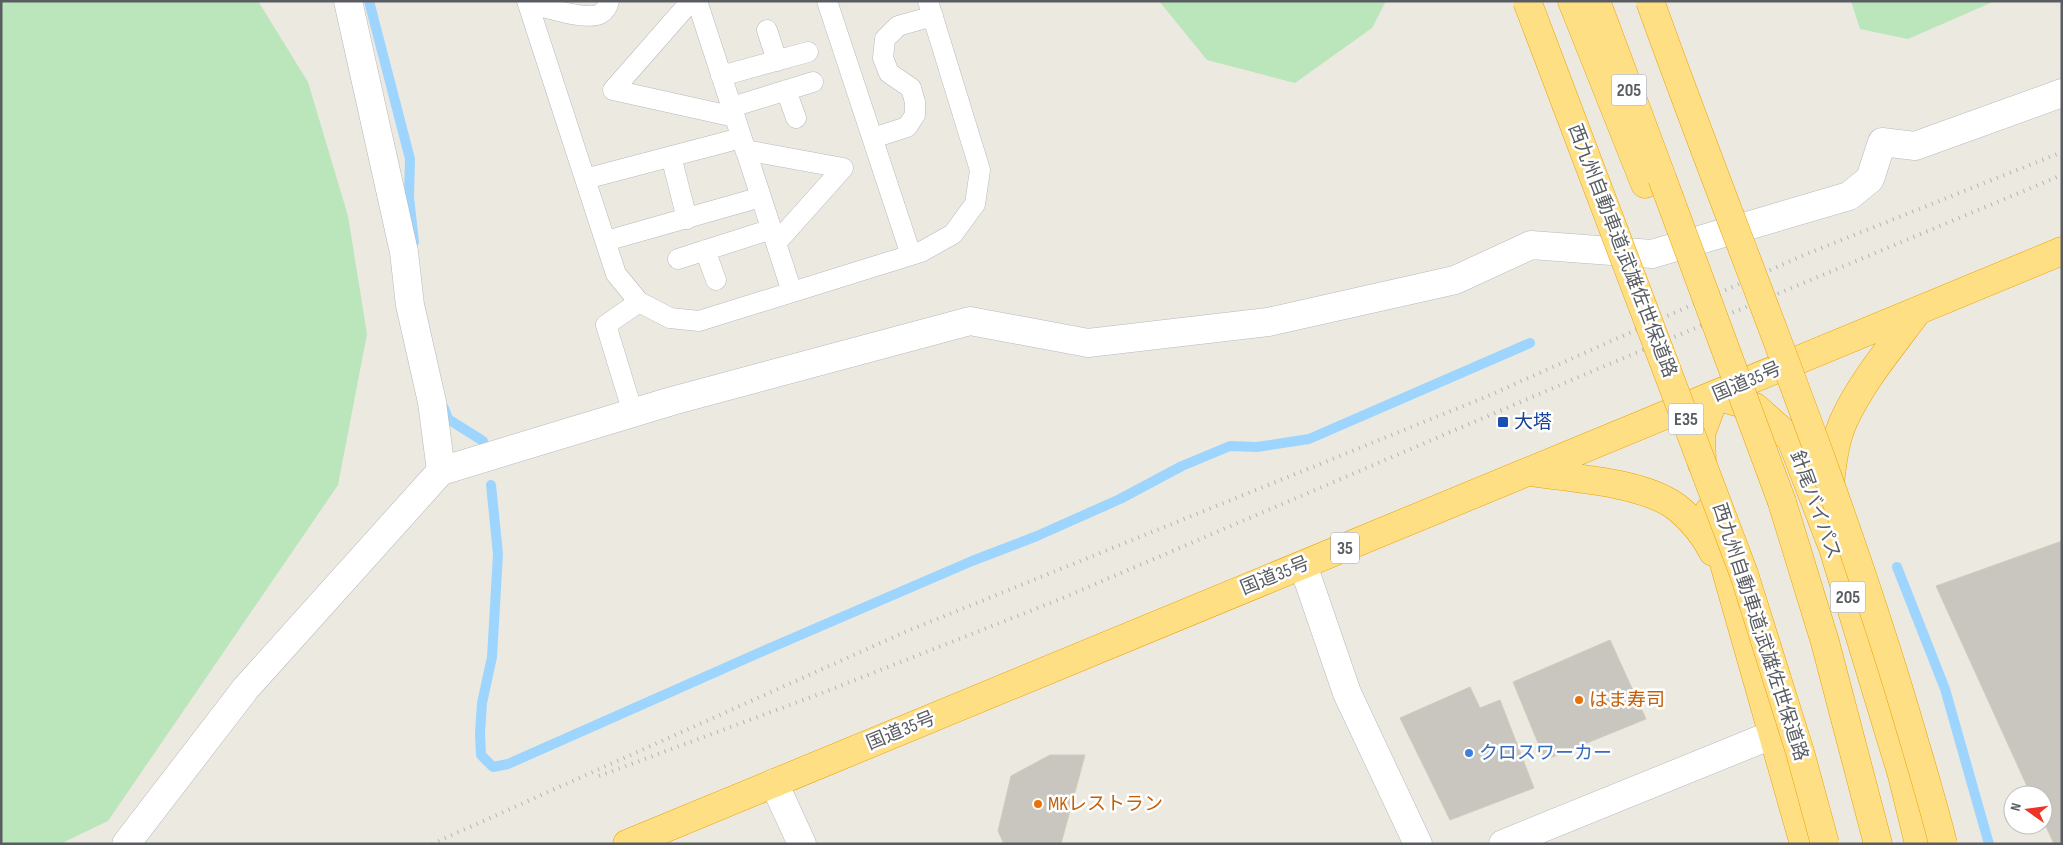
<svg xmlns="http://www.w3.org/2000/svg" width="2063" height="845" font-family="'Sofia Sans Condensed','Noto Sans JP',sans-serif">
<rect width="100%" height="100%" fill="#eceae0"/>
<path fill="#bbe5bb" d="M1,1H258L308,82L348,216L367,334L338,485L108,821L60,844H1Z
M1159,1H1386L1372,28L1295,83L1207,60Z
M1851,1H1995L1908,39L1860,29Z"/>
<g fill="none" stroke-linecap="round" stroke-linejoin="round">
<path stroke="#9dd5ff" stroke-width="10" d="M369,1L410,159L409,197L414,242
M444,408L448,419L483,441
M491,485L498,554L492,657L482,703L480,733L481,755L493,767L508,764L770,648L972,561L1037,536L1120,499L1182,466L1230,446L1257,447L1309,439L1530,343
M1897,567L1945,689L1989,844"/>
</g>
<path fill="#c9c6bf" stroke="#d1cbbe" d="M2062,541V844H2054L2043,820V795H2031L1936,586Z
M1610,640L1646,719L1545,760L1513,682Z
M1470,687L1480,708L1500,700L1534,788L1450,820L1400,718Z
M1050,755H1085L1061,844H1004L998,831L1011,776Z"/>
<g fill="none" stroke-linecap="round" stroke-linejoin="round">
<defs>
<path id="lane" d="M527,1L616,274L639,302L670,318L699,321L921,252L953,234L975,204L980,170L928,1
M691,1L613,90L735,117
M697,1L792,292
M827,1L911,255
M528,3C544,7 587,21 600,14C605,11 608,6 609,1
M767,30L777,61
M721,76L808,52
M786,90L796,118
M732,107L813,82
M873,138L907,127L915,115V102L911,88L889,73L883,58L885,39L898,26L933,16
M745,150L843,168
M671,156L687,219
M585,179L741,138
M606,241L761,197
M776,243L843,168
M705,250L716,280
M678,259L772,229
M633,413L606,325L639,302"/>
<path id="street" d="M348,1L404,252L410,305L432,402L441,471
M1303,565L1347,693L1418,844
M774,783L802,844
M126,844L246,688L441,471L672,401L970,321L1088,343L1268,322L1455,280L1531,245L1652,254L1849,196L1870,179L1882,142L1915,146L2062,93
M1503,844L1774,734"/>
<path id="highway" d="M1572,1L1645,184
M1596,1L1662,178
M1702,464L1701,434L1715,396L1755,407L1791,439L1833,548L1902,775L1919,844
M1529,472C1571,478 1648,482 1680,510C1694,522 1705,536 1713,552
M1829,491C1832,467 1834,442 1844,420C1862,381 1892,346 1917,312
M1782,502L1825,642L1878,844
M1709,511L1804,844
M627,844L2062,251"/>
</defs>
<use href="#lane" stroke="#b6b8bd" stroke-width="21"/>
<use href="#street" stroke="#b6b8bd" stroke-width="29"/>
<use href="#highway" stroke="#eca100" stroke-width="29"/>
<use href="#lane" stroke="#fff" stroke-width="20"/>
<use href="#street" stroke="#fff" stroke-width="28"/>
<use href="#highway" stroke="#ffdf84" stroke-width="28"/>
<path stroke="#b2b3b3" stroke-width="4" stroke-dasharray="1 6" stroke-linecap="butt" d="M599,776L822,693L1058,600L1607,365L2062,175
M432,844L905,632L1488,396L1804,255L2062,152"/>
<defs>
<path id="highway-bridge" d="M1527,1L1744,574L1800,752L1825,844
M1650,1C1735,238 1833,469 1905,710C1918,755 1932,799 1943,844
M1662,178L1782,502"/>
</defs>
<use href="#highway-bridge" stroke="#eca100" stroke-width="29" stroke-linecap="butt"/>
<use href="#highway-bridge" stroke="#ffdf84" stroke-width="28"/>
</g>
<rect fill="#1a4fb4" stroke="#fff" stroke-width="2" x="1497" y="416" width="12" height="12" rx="2.5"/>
<g fill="#e8710a" stroke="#fff" stroke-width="2">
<circle cx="1579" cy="700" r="5"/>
<circle cx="1038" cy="804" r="5"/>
</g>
<circle fill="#3f7fe0" stroke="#fff" stroke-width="2" cx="1469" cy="753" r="5"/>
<g text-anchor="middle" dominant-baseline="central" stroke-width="5" stroke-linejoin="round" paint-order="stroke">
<g fill="#fff" stroke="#8b8e91" stroke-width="1">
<rect x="1611.5" y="74.5" width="35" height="31" rx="4"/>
<rect x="1668.5" y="403.5" width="35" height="31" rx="4"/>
<rect x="1331" y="532.5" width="28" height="31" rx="4"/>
<rect x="1830.5" y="581.5" width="35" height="31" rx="4"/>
</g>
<g font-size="18" font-weight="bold" fill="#595d62">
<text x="1629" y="90">205</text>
<text x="1686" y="419">E35</text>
<text x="1345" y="548">35</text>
<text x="1848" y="597">205</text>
</g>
<g font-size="19" fill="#595d62" stroke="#fff">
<text transform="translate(1622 251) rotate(69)">西九州自動車道;武雄佐世保道路</text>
<text transform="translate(1747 382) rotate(-23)">国道35号</text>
<text transform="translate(1815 505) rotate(70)">針尾バイパス</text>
<text transform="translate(1275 576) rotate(-22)">国道35号</text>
<text transform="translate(1760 632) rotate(72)">西九州自動車道;武雄佐世保道路</text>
<text transform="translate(901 731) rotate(-22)">国道35号</text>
</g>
<g font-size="19" fill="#164399" stroke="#fff" text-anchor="start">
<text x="1514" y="422">大塔</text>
</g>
<g font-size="19" fill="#c56008" stroke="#fff" text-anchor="start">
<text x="1589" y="700">はま寿司</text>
<text x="1048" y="804">MKレストラン</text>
</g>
<g font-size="19" fill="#366cbe" stroke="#fff" text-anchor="start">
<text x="1479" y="753">クロスワーカー</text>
</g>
</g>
<rect width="2063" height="845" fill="none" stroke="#595d62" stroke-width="5"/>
<g transform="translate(2028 810) rotate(284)"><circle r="24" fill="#ffffff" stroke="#bdbec0"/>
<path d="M0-4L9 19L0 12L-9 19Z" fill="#ed3425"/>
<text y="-8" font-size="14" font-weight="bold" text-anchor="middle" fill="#595d62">N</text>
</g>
</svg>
